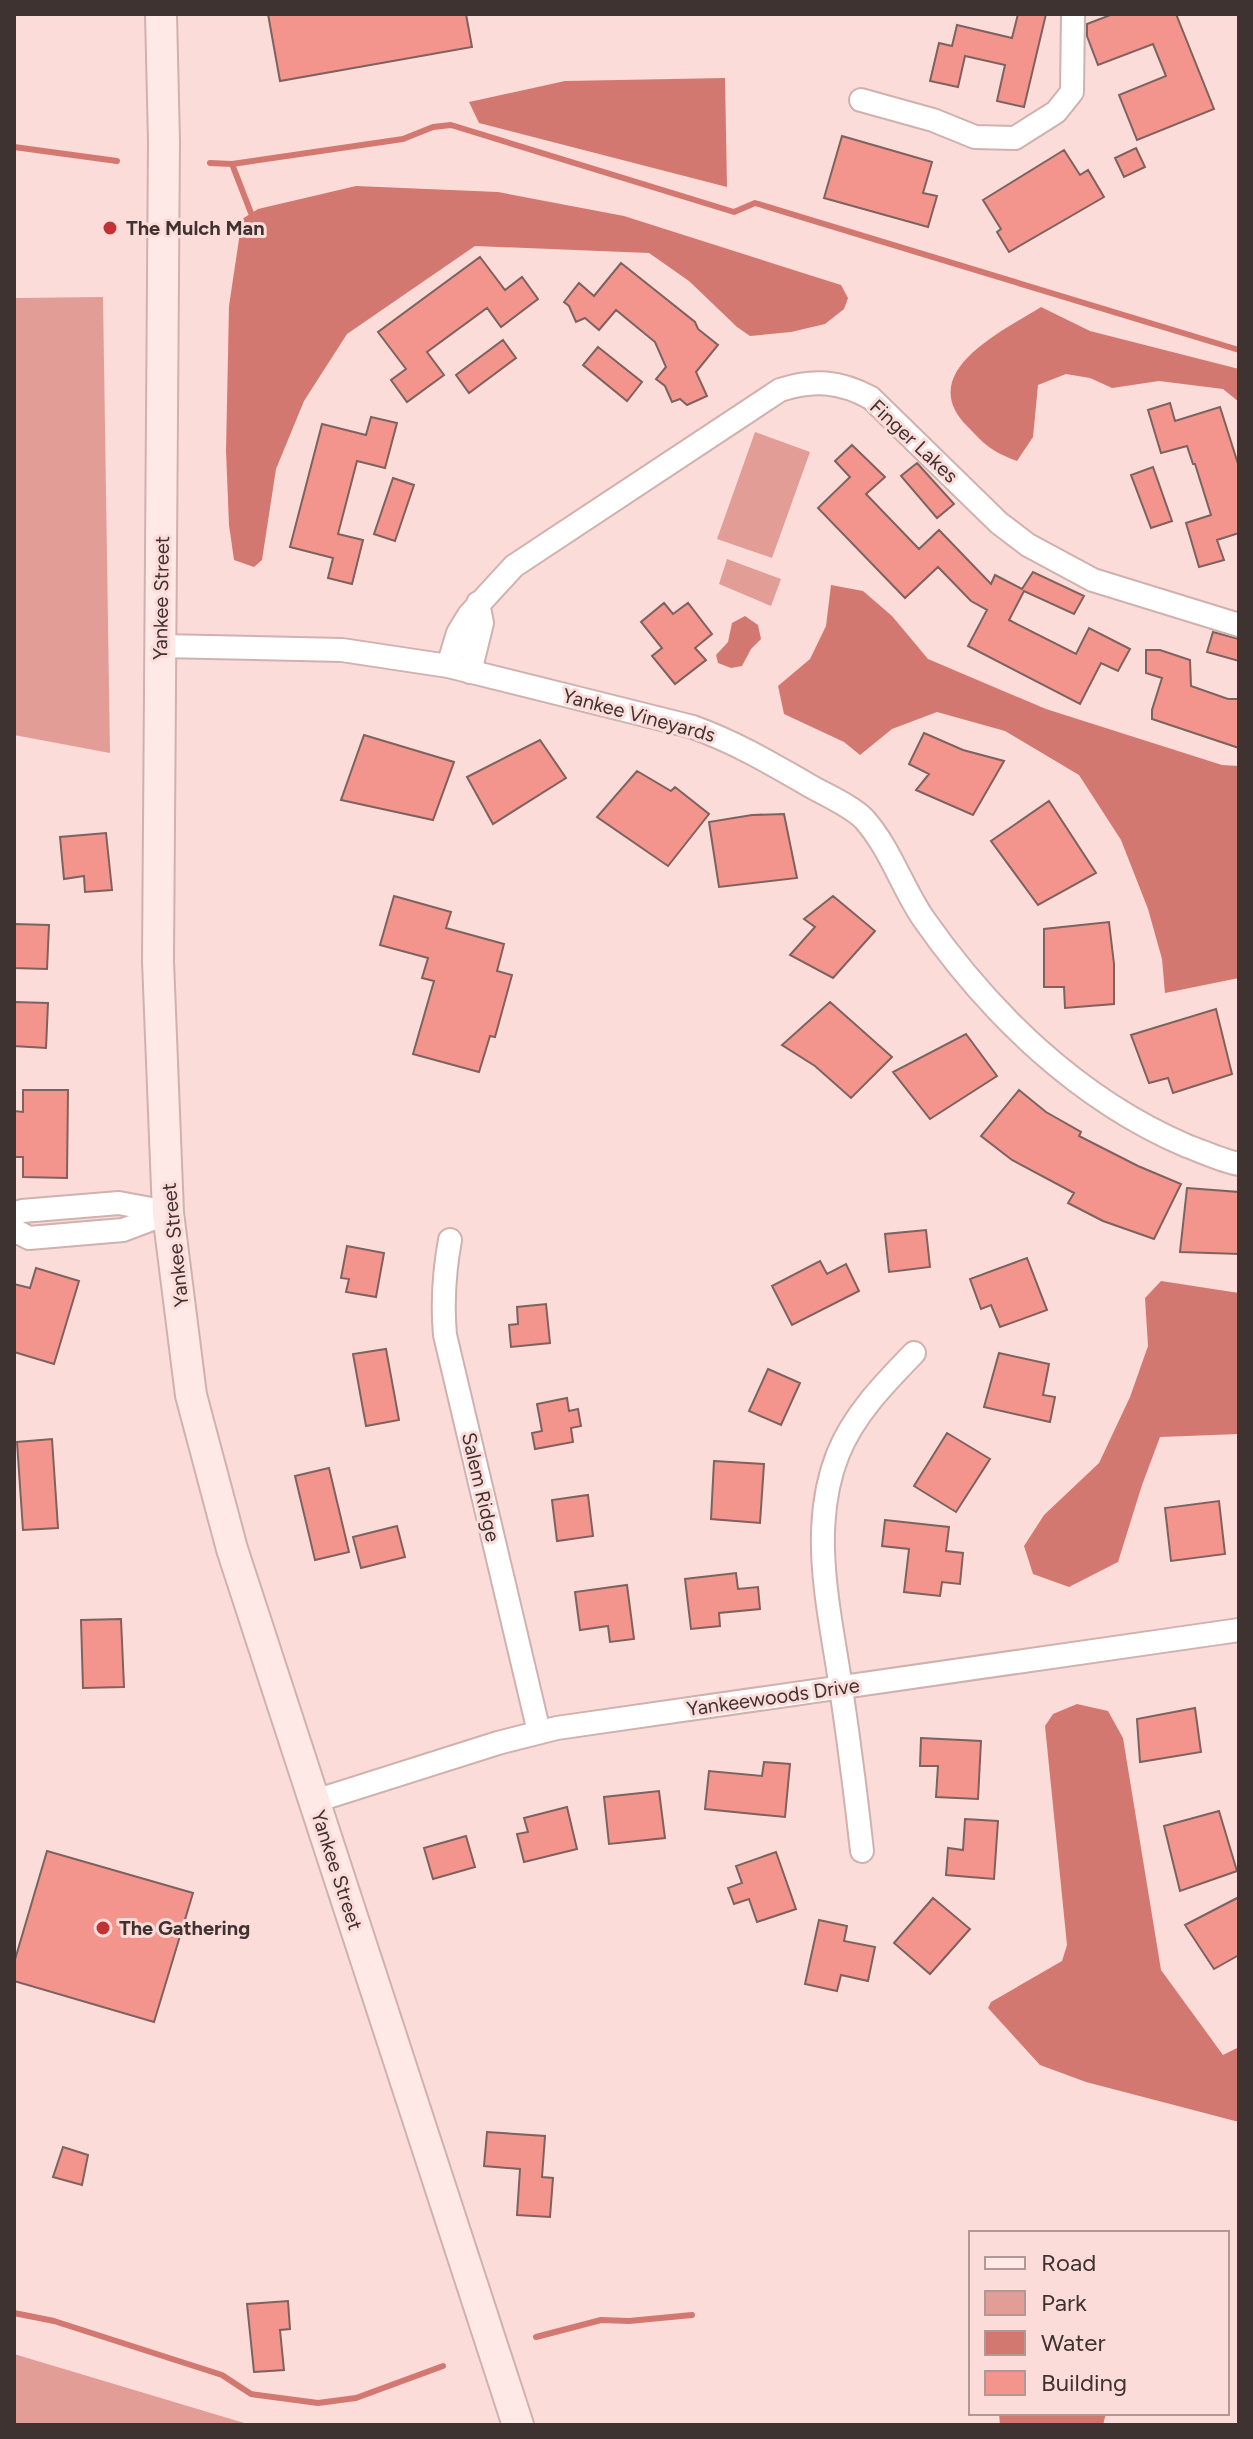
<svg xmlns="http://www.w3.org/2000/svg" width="1253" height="2439" font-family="Figtree,sans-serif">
<rect width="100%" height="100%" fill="#fcdcd9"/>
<path fill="#e29d97" d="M103,297L110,753L14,735V298Z
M755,432L810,452L772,558L717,539Z
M727,559L781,579L771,606L719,584Z
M14,2354L251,2425H14Z"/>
<path fill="#d37871" d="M725,78L727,187L479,123L469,102L565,81Z
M356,186L498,192L624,216L841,285L848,298L844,309L825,324L791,332L750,336L737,327L689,281L649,253L475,246L347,334L304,401L276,469L262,560L254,567L234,560L229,525L226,451L229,306L242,219L258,209Z
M1041,307L1090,331L1239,369V402L1223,389L1159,381L1112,388L1090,378L1066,374L1038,385L1033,437L1017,461C991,451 986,446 967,426C914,372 1003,331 1041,307Z
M831,585L863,591L892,616L928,659L1046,709L1222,765L1239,766V978L1165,993L1162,959L1148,909L1121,840L1079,775L1005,731L937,712L892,729L860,755L844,742L784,714L778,686L810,659L826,626Z
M745,616L758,625L761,639L751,649L742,666L731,668L718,663L716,655L728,642L732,623Z
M1161,1281L1239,1293V1434L1160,1437L1142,1485L1118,1562L1069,1587L1033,1574L1024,1546L1044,1515L1099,1463L1130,1397L1148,1346L1145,1298Z
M1077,1704L1108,1711L1123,1738L1161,1970L1223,2055L1239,2047V2122L1086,2082L1040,2065L988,2008L991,2002L1062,1961L1067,1945L1045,1726L1053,1714Z
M999,2413H1106L1103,2425H1000Z"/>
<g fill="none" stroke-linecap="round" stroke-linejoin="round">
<path stroke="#d37871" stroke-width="6" d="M14,147L117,161
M210,163L232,164L403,139L433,127L451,125L734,212L755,203L1239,350
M232,164L251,213
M14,2313L54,2321L222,2375L251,2394L318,2403L356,2398L443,2366
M536,2337L601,2320L629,2321L692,2315"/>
</g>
<path fill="#f3958d" stroke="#7d625f" stroke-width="2" d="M268,14H466L472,47L280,81Z
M1018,14H1046L1024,107L997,101L1005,65L965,56L958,87L930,81L939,43L952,46L957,25L1012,38Z
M1113,14H1176L1214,109L1137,140L1119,95L1166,76L1153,44L1098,65L1087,36V24Z
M842,136L932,162L923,193L937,196L928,227L824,198Z
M1136,148L1145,167L1124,177L1115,158Z
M1064,150L1080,175L1088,170L1104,197L1009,252L997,232L1001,229L983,200Z
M480,257L505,290L522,277L538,299L501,327L487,308L427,352L444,375L407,402L391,380L406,369L378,332Z
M621,263L695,322L698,329L718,345L696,372L707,396L687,405L680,399L672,402L665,386L656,379L666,367L655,342L616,310L599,330L585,318L576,322L569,306L564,302L579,283L594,296Z
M503,340L516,358L469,393L456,375Z
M598,347L642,382L627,401L583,365Z
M1170,403L1175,421L1220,407L1239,467V533L1217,540L1224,560L1199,567L1186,523L1211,515L1195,464H1193L1187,446L1161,453L1148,410Z
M371,417L397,423L385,468L357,461L338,534L363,540L352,584L328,578L333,558L290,547L322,424L366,435Z
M852,445L885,477L866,494L919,549L939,530L991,584L995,575L1022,589L1033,572L1084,596L1074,614L1024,591L1009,620L1076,654L1089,628L1130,649L1118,671L1101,663L1080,704L968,646L987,610L971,601L938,567L905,598L818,508L850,477L835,461Z
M917,463L954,504L937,518L901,476Z
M1153,467L1172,521L1151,528L1131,475Z
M393,478L414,485L395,541L374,534Z
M664,603L673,614L688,603L712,634L695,648L706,660L675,684L652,656L662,648L641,622Z
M1213,632L1239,639V661L1207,652Z
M1146,650H1160L1190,660L1191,686L1228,699H1239V748L1152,719V710L1162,678L1146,673Z
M924,733L963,750L1004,761L973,815L916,790L929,774L909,764Z
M364,735L454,762L433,820L341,800Z
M540,740L566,778L493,824L467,777Z
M637,771L671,791L675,787L709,814L668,866L597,817Z
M1049,801L1096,873L1038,905L991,841Z
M784,814L797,878L719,887L709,822L752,815Z
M106,833L112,890L85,892L84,876L64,879L60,837Z
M394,896L451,912L446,928L504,944L497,971L512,975L495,1037L490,1036L479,1072L413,1054L434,981L422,978L428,958L380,945Z
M833,896L875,931L833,978L790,955L815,927L804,919Z
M1109,922L1114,964V1004L1065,1008L1064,987H1044V929Z
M14,924L49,925L47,969L14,968Z
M14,1002L48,1003L46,1048L14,1046Z
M830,1002L892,1057L851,1098L815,1066L782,1045Z
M1216,1009L1232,1074L1173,1093L1168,1078L1149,1083L1131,1035Z
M966,1034L997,1076L930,1119L893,1072Z
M23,1090H68L67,1178L23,1177V1157H14V1111L23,1112Z
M1019,1090L1046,1112L1081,1132L1079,1136L1138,1166L1181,1184L1154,1239L1103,1221L1068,1203L1074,1193L1012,1160L981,1136Z
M1187,1188L1239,1192V1254L1180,1252Z
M926,1230L930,1267L889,1272L885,1234Z
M347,1246L384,1253L376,1297L346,1292L349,1279L341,1278Z
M1027,1258L1047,1310L1000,1327L991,1305L981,1309L970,1279Z
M820,1261L827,1274L846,1264L859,1291L792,1325L772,1286Z
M36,1268L79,1281L54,1364L14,1352V1284L30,1288Z
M546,1304L550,1343L511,1347L509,1325L518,1324L517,1307Z
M386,1349L399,1420L366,1426L353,1354Z
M999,1353L1049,1364L1043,1395L1055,1397L1050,1422L984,1407Z
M768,1369L800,1383L781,1425L749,1411Z
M567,1398L569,1411L578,1409L581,1426L571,1428L573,1442L535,1449L532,1433L542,1431L537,1404Z
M947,1433L990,1459L956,1512L914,1486Z
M52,1439L58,1528L23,1530L17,1442Z
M714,1461L764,1464L760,1523L711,1519Z
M329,1468L349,1552L315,1560L295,1476Z
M588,1495L593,1536L557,1541L552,1500Z
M1219,1501L1225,1554L1171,1561L1165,1508Z
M885,1520L949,1527L946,1551L963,1553L960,1584L942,1582L940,1596L904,1592L909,1549L882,1546Z
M397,1526L405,1557L361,1568L353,1537Z
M736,1573L738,1589L758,1587L760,1609L719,1613L720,1626L691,1629L685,1579Z
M627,1585L634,1639L610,1642L608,1626L580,1630L575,1592Z
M121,1619L124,1687L83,1688L81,1620Z
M1195,1708L1201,1752L1140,1762L1137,1719Z
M921,1738L981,1741L978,1799L936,1797L938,1766H920Z
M764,1762L790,1764L785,1817L705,1809L709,1771L762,1776Z
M659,1791L665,1838L609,1844L604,1797Z
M567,1807L577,1849L524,1862L517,1834L528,1832L524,1818Z
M1219,1811L1237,1871L1180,1891L1164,1826Z
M965,1819L998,1821L994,1879L946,1875L948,1848L963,1850Z
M466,1836L475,1867L433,1879L424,1848Z
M47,1851L193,1893L154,2022L14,1981V1963Z
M776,1852L796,1909L757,1922L749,1899L734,1904L728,1888L742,1883L736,1866Z
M1239,1897V1955L1214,1969L1185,1925Z
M933,1898L970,1929L930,1974L894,1943Z
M819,1920L847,1926L844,1941L875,1947L868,1981L841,1975L837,1991L805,1984Z
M487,2132L545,2136L542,2177L553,2178L550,2217L517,2215L520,2169L484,2166Z
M63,2147L88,2155L82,2185L53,2177Z
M288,2301L290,2329L280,2330L284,2370L254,2372L247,2304Z"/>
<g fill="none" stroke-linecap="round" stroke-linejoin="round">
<defs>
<path id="street" d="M861,100L933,120L975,137L1015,138L1056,112L1072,92L1073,14
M160,646L342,650L448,666L693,727C737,743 772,764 812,787C828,796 851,806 864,819C890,848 902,887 923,918C990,1014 1079,1100 1187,1146C1204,1152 1222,1161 1239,1164
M448,666L458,633L469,615L514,566L780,390C813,379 840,381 871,398L999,523L1028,545L1093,580L1239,625
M470,672L482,623L478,603
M14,1214L22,1211L119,1203L167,1212
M14,1230L29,1238L123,1230L168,1213
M450,1240C444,1273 442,1302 445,1335L539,1732
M315,1801L498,1743L557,1728L1239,1630
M862,1851C856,1796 849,1742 841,1688C830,1612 808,1529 838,1454C854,1414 885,1383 914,1353"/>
<path id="secondary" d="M161,14L164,142L158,961L168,1213L191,1395L232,1549L518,2425"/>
</defs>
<use href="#street" stroke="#cfb1ae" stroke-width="26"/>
<use href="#secondary" stroke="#cfb1ae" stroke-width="34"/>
<use href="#street" stroke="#fff" stroke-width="22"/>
<use href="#secondary" stroke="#fee9e7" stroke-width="30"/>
</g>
<g fill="#c23235" stroke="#fcdcd9" stroke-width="3">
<circle cx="110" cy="228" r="8"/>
<circle cx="103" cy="1928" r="8"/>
</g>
<g text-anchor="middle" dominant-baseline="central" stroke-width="6" stroke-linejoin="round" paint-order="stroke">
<g font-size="20" font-weight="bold" fill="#3f3332" stroke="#fcdcd9" text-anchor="start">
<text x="126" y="228">The Mulch Man</text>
<text x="119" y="1928">The Gathering</text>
</g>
<g font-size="20" fill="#3f3332" stroke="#fcdcd9">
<text transform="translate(914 441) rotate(43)">Finger Lakes</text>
<text transform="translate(161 598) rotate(-89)">Yankee Street</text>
<text transform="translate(639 715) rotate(15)">Yankee Vineyards</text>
<text transform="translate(175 1245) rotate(-96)">Yankee Street</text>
<text transform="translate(481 1487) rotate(77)">Salem Ridge</text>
<text transform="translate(773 1697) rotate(-8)">Yankeewoods Drive</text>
<text transform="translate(337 1870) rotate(72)">Yankee Street</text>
</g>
</g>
<rect width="1253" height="2439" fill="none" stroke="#3f3332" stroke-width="32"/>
<rect x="969" y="2231" width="260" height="184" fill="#fcdcd9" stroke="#b09896" stroke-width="2"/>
<rect x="985" y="2257" width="40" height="12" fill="#fee9e7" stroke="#b09896" stroke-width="2"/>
<text x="1041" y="2271" font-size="24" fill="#3f3332">Road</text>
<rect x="985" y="2291" width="40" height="24" fill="#e29d97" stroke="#b09896" stroke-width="2"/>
<text x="1041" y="2311" font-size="24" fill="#3f3332">Park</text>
<rect x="985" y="2331" width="40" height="24" fill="#d37871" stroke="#b09896" stroke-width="2"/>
<text x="1041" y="2351" font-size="24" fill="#3f3332">Water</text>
<rect x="985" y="2371" width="40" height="24" fill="#f3958d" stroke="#b09896" stroke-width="2"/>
<text x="1041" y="2391" font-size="24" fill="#3f3332">Building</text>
</svg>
